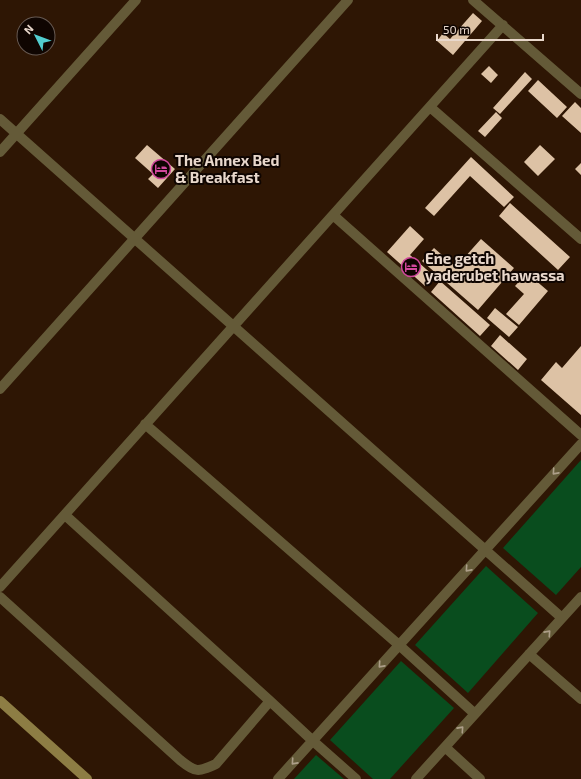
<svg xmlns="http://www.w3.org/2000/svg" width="581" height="779" font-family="'Exo 2',sans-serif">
<rect width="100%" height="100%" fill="#2e1604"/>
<path fill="#094d1e" d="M581,460V567L556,595L503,548Z
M486,566L538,613L468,693L415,645Z
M401,661L454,708L390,779H373L330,740Z
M316,755L344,779H294Z"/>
<path fill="#ddc2a5" d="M473,13L482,21L453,55L437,41L443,33L450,39Z
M489,66L498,75L491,83L481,74Z
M525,72L532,79L500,114L493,108Z
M538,80L567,107L557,118L528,91Z
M575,102L581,108V133L562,116Z
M496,112L502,118L485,137L478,131Z
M147,145L175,169L158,188L148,179L153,174L135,158Z
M540,145L555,159L538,176L524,162Z
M471,157L514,197L504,207L470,176L434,216L425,208Z
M581,163V175L575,169Z
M510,203L570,257L558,270L499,216Z
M410,226L424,239L410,255L434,276L425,286L387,252Z
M481,239L514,268L478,310L422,261L434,248L456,267Z
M527,273L548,291L519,325L506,314L524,294L515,286Z
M440,281L490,325L480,336L431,292Z
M495,308L518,327L509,337L487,318Z
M500,335L527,359L518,370L491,346Z
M581,346V415L541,380L556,362L562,368Z"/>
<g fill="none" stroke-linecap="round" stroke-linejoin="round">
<path stroke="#645a38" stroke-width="10" d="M473,0L581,94
M430,107L581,239
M0,119L562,618
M0,152L136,0
M333,215L581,435
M0,389L348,0
M145,424L399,645L475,714
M65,515L270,701L313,741L356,779
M0,587L503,25
M0,597L180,760C196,773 198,772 216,764L270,701
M529,654L581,699
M445,747L480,779
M278,779L581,444
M416,779L581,597"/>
<path stroke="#8d7d44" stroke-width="10" d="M0,701L87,779"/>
</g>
<defs><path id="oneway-chevron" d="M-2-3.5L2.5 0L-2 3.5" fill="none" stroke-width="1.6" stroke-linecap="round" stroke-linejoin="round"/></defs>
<g stroke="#ad9f89">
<use href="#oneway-chevron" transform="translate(555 472) rotate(132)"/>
<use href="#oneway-chevron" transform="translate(468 569) rotate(132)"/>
<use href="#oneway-chevron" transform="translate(548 633) rotate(-48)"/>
<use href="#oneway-chevron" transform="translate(381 665) rotate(132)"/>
<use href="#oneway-chevron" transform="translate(461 729) rotate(-48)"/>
<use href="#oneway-chevron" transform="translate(294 762) rotate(132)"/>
</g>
<defs>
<symbol id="hotel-ring" viewBox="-11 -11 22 22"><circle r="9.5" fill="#0f0501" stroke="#d1479c" stroke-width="1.5"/><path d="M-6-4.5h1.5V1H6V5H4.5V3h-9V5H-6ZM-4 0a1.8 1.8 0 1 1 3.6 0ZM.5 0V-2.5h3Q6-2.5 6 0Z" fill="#d1479c"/></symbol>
</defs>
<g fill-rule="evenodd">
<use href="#hotel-ring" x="150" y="158" width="22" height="22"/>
<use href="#hotel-ring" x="400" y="256" width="22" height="22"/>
</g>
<g text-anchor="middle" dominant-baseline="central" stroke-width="4" stroke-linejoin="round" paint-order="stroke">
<g font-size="15" font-weight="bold" fill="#e9d8cc" stroke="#0f0501" text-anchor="start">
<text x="175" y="160">The Annex Bed<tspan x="175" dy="17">&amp; Breakfast</tspan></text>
<text x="425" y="258">Ene getch<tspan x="425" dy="17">yaderubet hawassa</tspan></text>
</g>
</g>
<g transform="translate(36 36) rotate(312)"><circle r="19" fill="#0f0501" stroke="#665952"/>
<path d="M0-3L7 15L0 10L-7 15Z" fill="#52cdcf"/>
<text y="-6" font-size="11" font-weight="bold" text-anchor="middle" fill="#e9d8cc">N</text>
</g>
<path d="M437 34v6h106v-6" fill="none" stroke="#e9d8cc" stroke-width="2"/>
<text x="443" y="34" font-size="12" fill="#e9d8cc" stroke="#0f0501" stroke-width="3" paint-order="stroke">50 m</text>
</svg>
